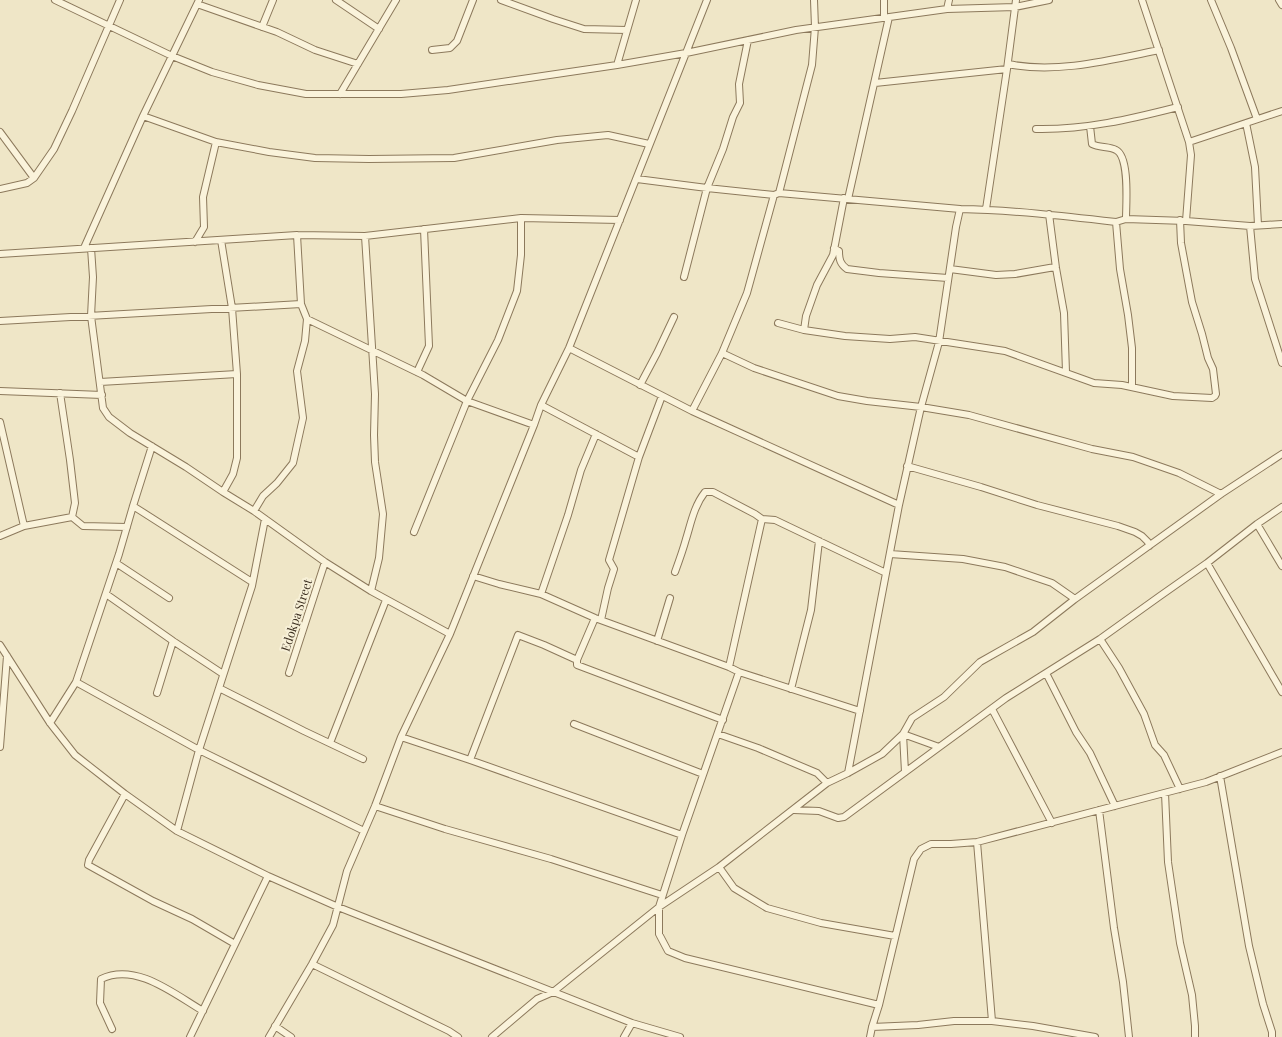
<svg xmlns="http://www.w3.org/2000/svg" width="1282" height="1037" font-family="'Playfair Display',serif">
<rect width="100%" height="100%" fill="#efe6c7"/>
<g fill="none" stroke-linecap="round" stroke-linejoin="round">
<defs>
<path id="minor" d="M55,0L172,56L212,72L258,85L306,94H401L448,90L617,65L686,53L796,30L947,9L1015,7L1049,0
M336,0L379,29
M501,0L553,19L584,29L627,30
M884,0V17
M1142,0L1189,142L1191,155L1186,221
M1211,0L1231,48L1257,119
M1279,0L1282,5
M197,4L277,32L315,50L358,64
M947,9L949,0
M262,27L273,0
M432,50L450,48L457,41L473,0
M1008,64C1057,74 1110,60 1159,50
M617,65L636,0
M875,83L1007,69
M340,94L396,0
M143,116L216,142L269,152L315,158L369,159L454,158L557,140L608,135L649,144
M1246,123L1255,167L1258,225
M1090,126L1092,144C1099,148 1109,146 1116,150C1130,157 1126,205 1126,219
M1036,129C1085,130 1131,119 1178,107
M0,132L34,178
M1189,142L1282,111
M637,179L707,188L774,195L779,193L960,209
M0,189L27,183L34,178L54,149L72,111L120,0
M779,193L812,65L815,27L814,0
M848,199L889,17
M986,209L1007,69L1016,0
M1049,214L1056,268L1064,313L1066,372
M1116,222L1120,269L1128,315L1132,348V387
M1250,226L1255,279L1282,363
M365,236L375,394L374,435L375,462L383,514L379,558L371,591
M221,240L232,308L237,374V458L233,474L223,492
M195,242L204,227L203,197L216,142
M84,248L143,116L199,0
M91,248L93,277L91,316L103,408L109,417L130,433L186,467L223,492L254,511L325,562L371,591L450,634
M834,248L839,251C839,259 840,264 847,269L879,273L948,278
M0,254L297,235L365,236L521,218L620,220
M950,269L996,275L1015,274L1055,267
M684,277L707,188L723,149L733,117L740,103L739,84L748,40
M307,319L423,375L467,401L534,425
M0,321L301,304
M778,323L804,330L845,336L890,339L915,337L1005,351L1094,383L1122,385L1173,396L1212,398L1215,396L1216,394L1213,369L1208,358L1202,334L1192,302L1181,243L1180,220
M804,330L806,316L817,285L833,255L844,198
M569,348L692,411L899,505
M722,353L754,368L838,396L867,401L921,407L969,415L1092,449L1133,457L1179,473L1221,494
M417,372L429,346L424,229
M100,382L237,374
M640,385L657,353L674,317
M0,391L102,395
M60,393L70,460L75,503L72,517
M541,405L639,457
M692,411L722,353L747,293L774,195
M0,422L24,526
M907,466L981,487L1037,505L1118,526L1135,532L1142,536L1148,542L1149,546
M133,506L252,582
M254,511L263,496L277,483L293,463L303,418L297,371L305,341L307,319L301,304L297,235
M72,517L83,526L127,527
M1257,524L1282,566
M414,532L467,401L498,340L517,291L521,255V218
M0,536L24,526L72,517
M890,554L963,559L1005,567L1052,583L1075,599
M116,563L169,598
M1207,563L1282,692
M675,572C679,561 683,550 686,539C691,523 694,506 705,492H713L755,514L762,519
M473,576L499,584L541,594L595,618L729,667L739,672L860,711
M106,594L173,641L223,674
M541,594L568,515L581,470L596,434
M595,618L577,660V665L723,720
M601,620L608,588L614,569L609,560L639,457L662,396
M1100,639L1119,668L1144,714L1155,745L1164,755L1180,789
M657,641L670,598
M0,645L50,723L75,755L125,794L177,831L268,876L338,907L632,1023L680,1037
M729,667L762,519L775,520L886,573
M739,672L682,835L659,907V934L668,951L685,958L879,1005
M289,673L325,562
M1046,673L1076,732L1090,753L1115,806
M76,682L199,750L364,831
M219,688L304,731L363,759
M791,689L811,610L819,541
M157,693L173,641
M992,709L1052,823
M50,723L76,682L119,554L133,506L152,446
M574,724L703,774
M718,734L758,748L817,773L827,783
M401,737L470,760L682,835
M330,743L386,600
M0,747L7,656
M470,760L518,635L544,645L577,660
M905,772L903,734L939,747
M848,773L899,505L921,407L939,342L956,227L960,209C1012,210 1064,216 1116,222L1126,219L1186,221L1250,226L1282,224
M1220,776L1249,946L1263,1004L1272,1032V1037
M1165,793L1168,862L1180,943L1192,995L1195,1026V1037
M125,794L89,860L88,865L153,901L192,919L235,944
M375,806L445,829L551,859L662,895
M794,810L819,811L838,818L844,817L1006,698L1100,639L1160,596L1207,563L1257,524L1282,507
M1099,810L1114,928L1123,982L1129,1037
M177,831L199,750L252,586L265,519
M977,842L992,1021
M719,867L734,888L767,908L821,923L895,936
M312,964L449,1031L458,1037
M275,1026L291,1037
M872,1027L918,1025L954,1021H992L1033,1026L1095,1037
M112,1029L100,1003L101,979C136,962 174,994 203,1011
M190,1037L268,876
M269,1037L312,964L333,925L347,871L375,806L401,737L450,634L534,425L541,405L569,348L707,0
M492,1037L537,999L553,992L659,907L719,867L827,783L848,773L882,754L903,734L912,718L944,697L980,662L1033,632L1075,599L1221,494L1282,454
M624,1037L632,1023
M870,1037L872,1027L879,1005L914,859L921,849L931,844H951L977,842L1206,782L1282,752"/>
</defs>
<use href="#minor" stroke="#8c795c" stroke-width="8"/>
<use href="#minor" stroke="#faf3db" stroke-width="6"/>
</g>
<g text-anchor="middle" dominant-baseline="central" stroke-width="4" stroke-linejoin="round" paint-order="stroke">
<g font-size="12" fill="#3c2f20" stroke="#f7f0d7">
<text transform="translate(296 615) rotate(-72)">Edokpa Street</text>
</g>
</g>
</svg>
